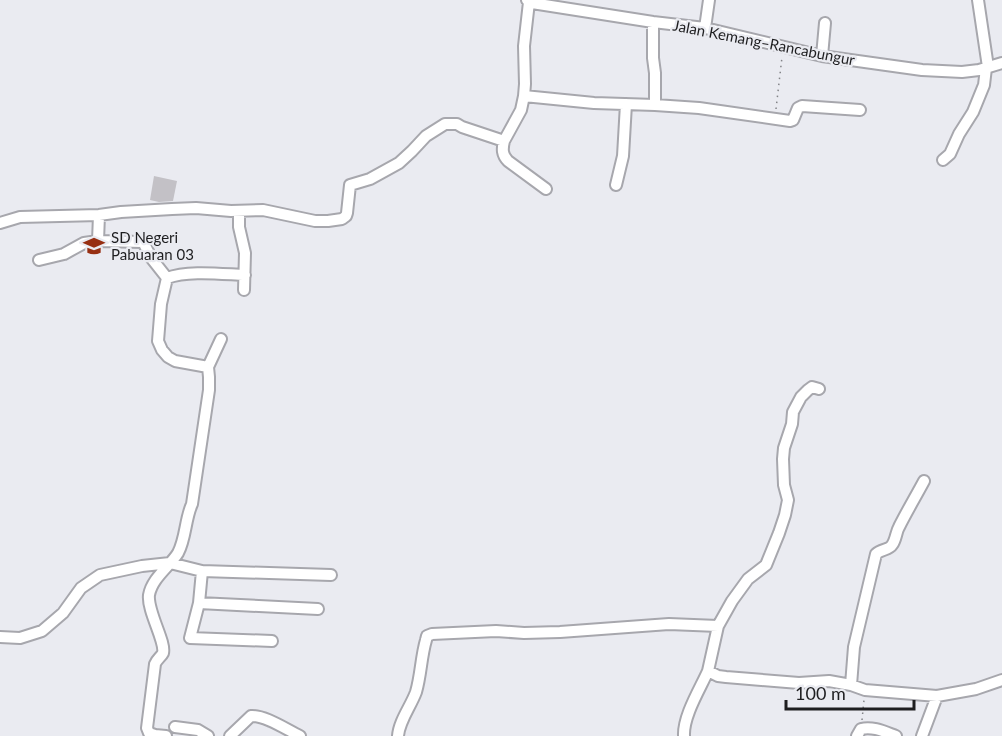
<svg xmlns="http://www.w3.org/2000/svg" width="1002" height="736" font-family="Lato,sans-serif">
<rect width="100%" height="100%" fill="#eaebf1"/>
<path fill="#c3c1c6" d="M154,176L177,181L173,201L159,202L150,200Z"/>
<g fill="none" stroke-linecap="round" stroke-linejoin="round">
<defs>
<path id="minor" d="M527,0L532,3L653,22L705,28L822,56L922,70L962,72L979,70L1002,63
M978,0L988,67
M653,22V58L655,73V105
M705,28L709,0
M822,56L825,23
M524,96L525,84L524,46L529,2
M504,141C502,149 502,155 508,161L546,189
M943,160L950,154L959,134L973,112L984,85L986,68
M616,185L623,156L626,104
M239,211V227L245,253L244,290
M99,215L98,241L143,242L152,259L167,278C188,270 221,274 245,275
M0,223L20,217L99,215L121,212L172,209L196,208L231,211L263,210L315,221H328L342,219L346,216L347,213L350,185L370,179L399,163L412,151L426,136L445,124H457L462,127L504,141L521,110L524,96L594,103L655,105L699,108L790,121L793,120L798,108L802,106L860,110
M39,260L64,254L84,243L98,241
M208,367L221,339
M819,389L812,387L808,390L801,397L793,412L792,424L784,448L783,459L784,485L788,500L785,515L779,533L766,565L748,579L732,601L718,626L708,671L718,676L726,677L799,683L829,681L851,685L865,690L937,696L976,689L1002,680
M202,571L199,603L318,609
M199,603L190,638L272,641
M0,637L20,638L42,631L63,613L81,588L100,575L142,566L170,563L202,571L331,575
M851,685L854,647L876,554C881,549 889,550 892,545C896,540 896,532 899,527C907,511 916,496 924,481
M175,727L198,730L208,736
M166,736L155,735L149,733L147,728L155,664C157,659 161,657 163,653C166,642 147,611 149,595C152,578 170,566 178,553C186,538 185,519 192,504L209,390V377L208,367L175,361L168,357L162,350L158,341L161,304L167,278
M230,736L251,716C265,715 287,730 300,736
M398,736C399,721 411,706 416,692C421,675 421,657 426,640L427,636L432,634L496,631L524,633L560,632L669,624L718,626
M684,736C683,716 700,689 708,671
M857,736L861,729C873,726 885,732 896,736
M922,736L937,696"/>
</defs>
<use href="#minor" stroke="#a7a7ad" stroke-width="14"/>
<path stroke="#828387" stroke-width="1.5" stroke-dasharray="1.5 4.5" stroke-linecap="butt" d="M776,109L782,57
M862,720L864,700"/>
<use href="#minor" stroke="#fff" stroke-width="10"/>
</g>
<defs>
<symbol id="school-bare" viewBox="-9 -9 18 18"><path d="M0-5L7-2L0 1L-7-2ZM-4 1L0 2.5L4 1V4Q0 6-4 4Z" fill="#972f12" stroke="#eaebf1" stroke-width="2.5" paint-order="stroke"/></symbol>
</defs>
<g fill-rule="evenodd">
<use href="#school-bare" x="79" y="231" width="30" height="30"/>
</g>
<g text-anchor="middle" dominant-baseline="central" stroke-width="4.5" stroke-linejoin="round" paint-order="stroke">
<g font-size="15" fill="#1e1e20" stroke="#eaebf1">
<text transform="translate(764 42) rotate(11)">Jalan Kemang–Rancabungur</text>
</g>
<g font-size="15" fill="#1e1e20" stroke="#eaebf1" text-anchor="start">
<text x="111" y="237">SD Negeri<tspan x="111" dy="17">Pabuaran 03</tspan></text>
</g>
</g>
<path d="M786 700v9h128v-9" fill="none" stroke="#1e1e20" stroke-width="3"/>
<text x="795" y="700" font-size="18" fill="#1e1e20" stroke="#eaebf1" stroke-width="4.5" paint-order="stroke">100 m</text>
</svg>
